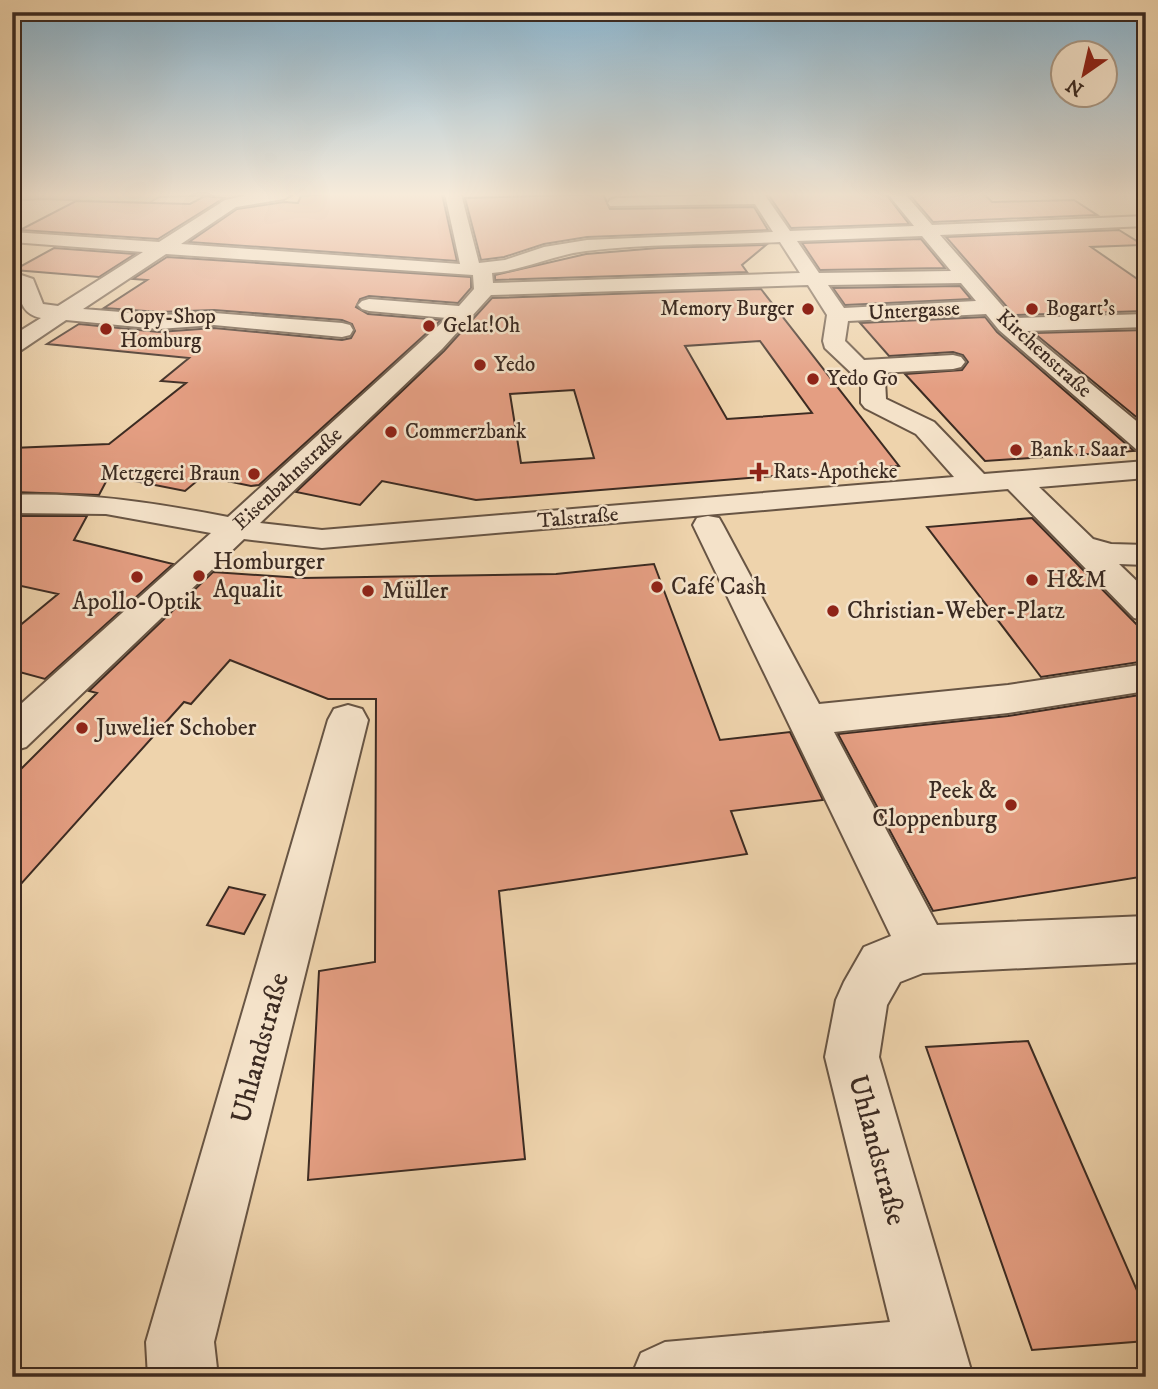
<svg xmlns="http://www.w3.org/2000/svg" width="1158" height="1389" font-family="'IM FELL DW Pica',serif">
<rect width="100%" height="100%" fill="#eed3ac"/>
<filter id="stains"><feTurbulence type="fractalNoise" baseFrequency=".00286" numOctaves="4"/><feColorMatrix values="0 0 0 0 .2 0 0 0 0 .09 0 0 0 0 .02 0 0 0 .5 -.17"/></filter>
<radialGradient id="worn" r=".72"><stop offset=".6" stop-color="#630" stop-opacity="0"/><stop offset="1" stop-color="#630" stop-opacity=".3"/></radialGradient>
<path fill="#b8bc89" stroke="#7a7456" stroke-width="2" d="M12,194H249L159,197L149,203L42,199L12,201Z"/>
<path fill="#e49e82" stroke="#3c2b22" stroke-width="2" fill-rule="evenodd" d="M324,194H442L457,261L189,242L237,209L284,202L298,203L301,196Z
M603,194L610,209L754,207L768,230L587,237L544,244L504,257L481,260L465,198Z
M768,194H886L909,224L791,228Z
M909,194H984L992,202L1074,200L1097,215L933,222Z
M205,196L224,198L158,239L20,230L76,201L190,204Z
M1119,230L1143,245L1091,247L1146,285V311L1014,315L946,237Z
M921,239L945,268L820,270L802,243Z
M766,245L742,265L747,272L495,280V275L586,254L658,248Z
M54,248L135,254L99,277L14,270Z
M167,257L471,277V288L458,303L369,296L360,299L356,307L368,314L441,320L259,485L251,486L203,476L185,491L109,476L99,495L12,492V448L109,444L186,383L161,381L189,358L47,344L79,324L159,332L214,328L342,340L351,338L355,331L352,324L342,320L214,310L159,312L104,308L147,280L133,279Z
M960,286L971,299L845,305L833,288Z
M761,289L899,466L476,500L382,481L360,505L296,492L444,351L492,298ZM760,341L812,413L727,419L685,346ZM574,390L594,458L521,463L510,394Z
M985,317L997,332L1134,451L985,461L905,374L962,370L968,362L963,355L953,352L889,356L860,323Z
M1146,330V425L1034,333Z
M12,516H87L74,540L173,564L45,679L12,670V632L58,594L12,584Z
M1032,518L1146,634V661L1041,677L927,527Z
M654,564L720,740L790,732L823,800L731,811L747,854L499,891L525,1159L308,1180L319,971L375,962L376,699H328L230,660L191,704L184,702L12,894V778L97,693L89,691L213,572L302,578L556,574Z
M1146,694V876L933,911L838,734L1008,716Z
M229,887L265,895L244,934L207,925Z
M1028,1041L1146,1311V1341L1032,1350L926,1047Z"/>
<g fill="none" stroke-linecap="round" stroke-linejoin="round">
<defs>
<path id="minor" d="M253,194H292L284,199L236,207L181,244L460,264L445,194H461L479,263L505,260L544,247L587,240L773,232L755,204L610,206L608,203L610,200L616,198L764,194L790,231L914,226L888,194H905L932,225L1146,216V226L940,235L1013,318L1146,314V327L1027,331L1146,429V451L1136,449L999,330L986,314L848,321L845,341L864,360L953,355L961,357L965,362L961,367L953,369L880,373L885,380L886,399L934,422L984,474L1146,461V478L1039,487L1093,539L1111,544L1146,545V565L1119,564L1146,590V621L1134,618L1008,489L322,548L244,539L26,747L12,751V712L211,533L106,514L12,513V495C86,492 156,503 228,517L447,318L369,311L362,309L358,305L362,301L369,299L459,306L474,289L473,275L166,254L83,309L159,315L214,313L342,323L350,325L353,330L350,335L342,337L214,325L159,329L66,320L20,351L12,353V336L41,318C23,314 21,303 17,287L12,285V272L33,279L43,304L58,306L143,252L12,242V232L159,242L225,200ZM922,236L951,271L819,273L797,241ZM780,242L800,273L493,283L492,273C524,270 553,255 586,251C649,243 716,245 780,242ZM961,283L976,301L844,308L828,285ZM808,285L827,315L823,341L825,348L861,382V403L865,408L916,434L954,477L322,530L260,523L442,349L491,295Z
M708,516L719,518L723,525L819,704L1008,685L1146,664V691L1008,713L834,732L937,925L1146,916V962L923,973L900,982L887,1005L879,1057L973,1377H631L641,1353L665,1342L890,1322L825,1057L836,1000L844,982L864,947L891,936L693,525L697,518Z
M348,705L362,709L368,720L214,1342L218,1377H148L146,1342L328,720L334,709Z"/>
</defs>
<use href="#minor" stroke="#685544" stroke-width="4"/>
<use href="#minor" fill="#f4e2c9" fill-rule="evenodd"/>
</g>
<linearGradient id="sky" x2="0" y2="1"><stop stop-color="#88b5d1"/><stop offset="0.5" stop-color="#f7ebda"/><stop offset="1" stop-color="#f7ebda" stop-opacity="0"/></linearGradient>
<rect width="1158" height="389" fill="url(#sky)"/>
<g fill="#8f2418" stroke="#f4e2c9" stroke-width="2.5">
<circle cx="808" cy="309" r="7"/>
<circle cx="1032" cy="309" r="7"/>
<circle cx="429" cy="326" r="7"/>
<circle cx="106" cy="329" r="7"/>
<circle cx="480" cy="365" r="7"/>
<circle cx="813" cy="379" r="7"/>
<circle cx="391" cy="432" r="7"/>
<circle cx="1016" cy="450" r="7"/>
<path d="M755.5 461.5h7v7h7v7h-7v7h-7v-7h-7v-7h7z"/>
<circle cx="254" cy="474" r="7"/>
<circle cx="199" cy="576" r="7"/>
<circle cx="137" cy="577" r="7"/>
<circle cx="1032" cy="580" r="7"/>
<circle cx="657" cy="587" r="7"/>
<circle cx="368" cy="591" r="7"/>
<circle cx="833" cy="611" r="7"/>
<circle cx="82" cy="728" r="7"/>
<circle cx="1011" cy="805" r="7"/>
</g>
<g text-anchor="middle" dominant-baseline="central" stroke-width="5" stroke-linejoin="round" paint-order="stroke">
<g font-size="21" fill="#3c2b22" stroke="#f4e2c9" text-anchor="start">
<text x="794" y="309" text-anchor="end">Memory Burger</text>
<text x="1046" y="309">Bogart's</text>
<text x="120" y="317">Copy-Shop<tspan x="120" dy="24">Homburg</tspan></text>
<text x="443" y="326">Gelat!Oh</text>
<text x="494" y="365">Yedo</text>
<text x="827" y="379">Yedo Go</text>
<text x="405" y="432">Commerzbank</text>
<text x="1030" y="450">Bank 1 Saar</text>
<text x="773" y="472">Rats-Apotheke</text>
<text x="240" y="474" text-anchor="end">Metzgerei Braun</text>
</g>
<g font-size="21" fill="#3c2b22" stroke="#f4e2c9">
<text transform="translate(914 311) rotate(-3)">Untergasse</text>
<text transform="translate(1044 354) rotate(42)">Kirchenstraße</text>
<text transform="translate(288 479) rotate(-43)">Eisenbahnstraße</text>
<text transform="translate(578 518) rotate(-5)">Talstraße</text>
</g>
<g font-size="24" fill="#3c2b22" stroke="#f4e2c9" text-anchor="start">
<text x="213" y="562">Homburger<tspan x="213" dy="28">Aqualit</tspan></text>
<text x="1046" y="580">H&amp;M</text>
<text x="671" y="587">Café Cash</text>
<text x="382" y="591">Müller</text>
<text x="137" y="602" text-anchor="middle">Apollo-Optik</text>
<text x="847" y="611">Christian-Weber-Platz</text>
<text x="96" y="728">Juwelier Schober</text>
<text x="997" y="791" text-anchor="end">Peek &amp;<tspan x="997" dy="28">Cloppenburg</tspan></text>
</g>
<g font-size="28" fill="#3c2b22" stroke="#f4e2c9">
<text transform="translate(260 1048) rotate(-75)">Uhlandstraße</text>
<text transform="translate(877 1150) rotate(75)">Uhlandstraße</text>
</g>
</g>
<rect width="1158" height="1389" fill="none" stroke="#eed3ac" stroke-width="42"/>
<rect x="14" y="14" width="1130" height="1361" fill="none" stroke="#3c2b22" stroke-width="3.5"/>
<rect x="21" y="21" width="1116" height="1347" fill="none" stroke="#3c2b22" stroke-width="2"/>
<g transform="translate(1084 74) rotate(214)"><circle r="33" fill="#f4e2c9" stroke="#aa9986" stroke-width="2"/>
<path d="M0-5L12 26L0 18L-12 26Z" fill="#8f2418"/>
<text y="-10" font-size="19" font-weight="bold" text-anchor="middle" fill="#3c2b22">N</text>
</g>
<rect width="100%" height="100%" filter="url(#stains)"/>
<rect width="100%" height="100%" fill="url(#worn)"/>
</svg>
